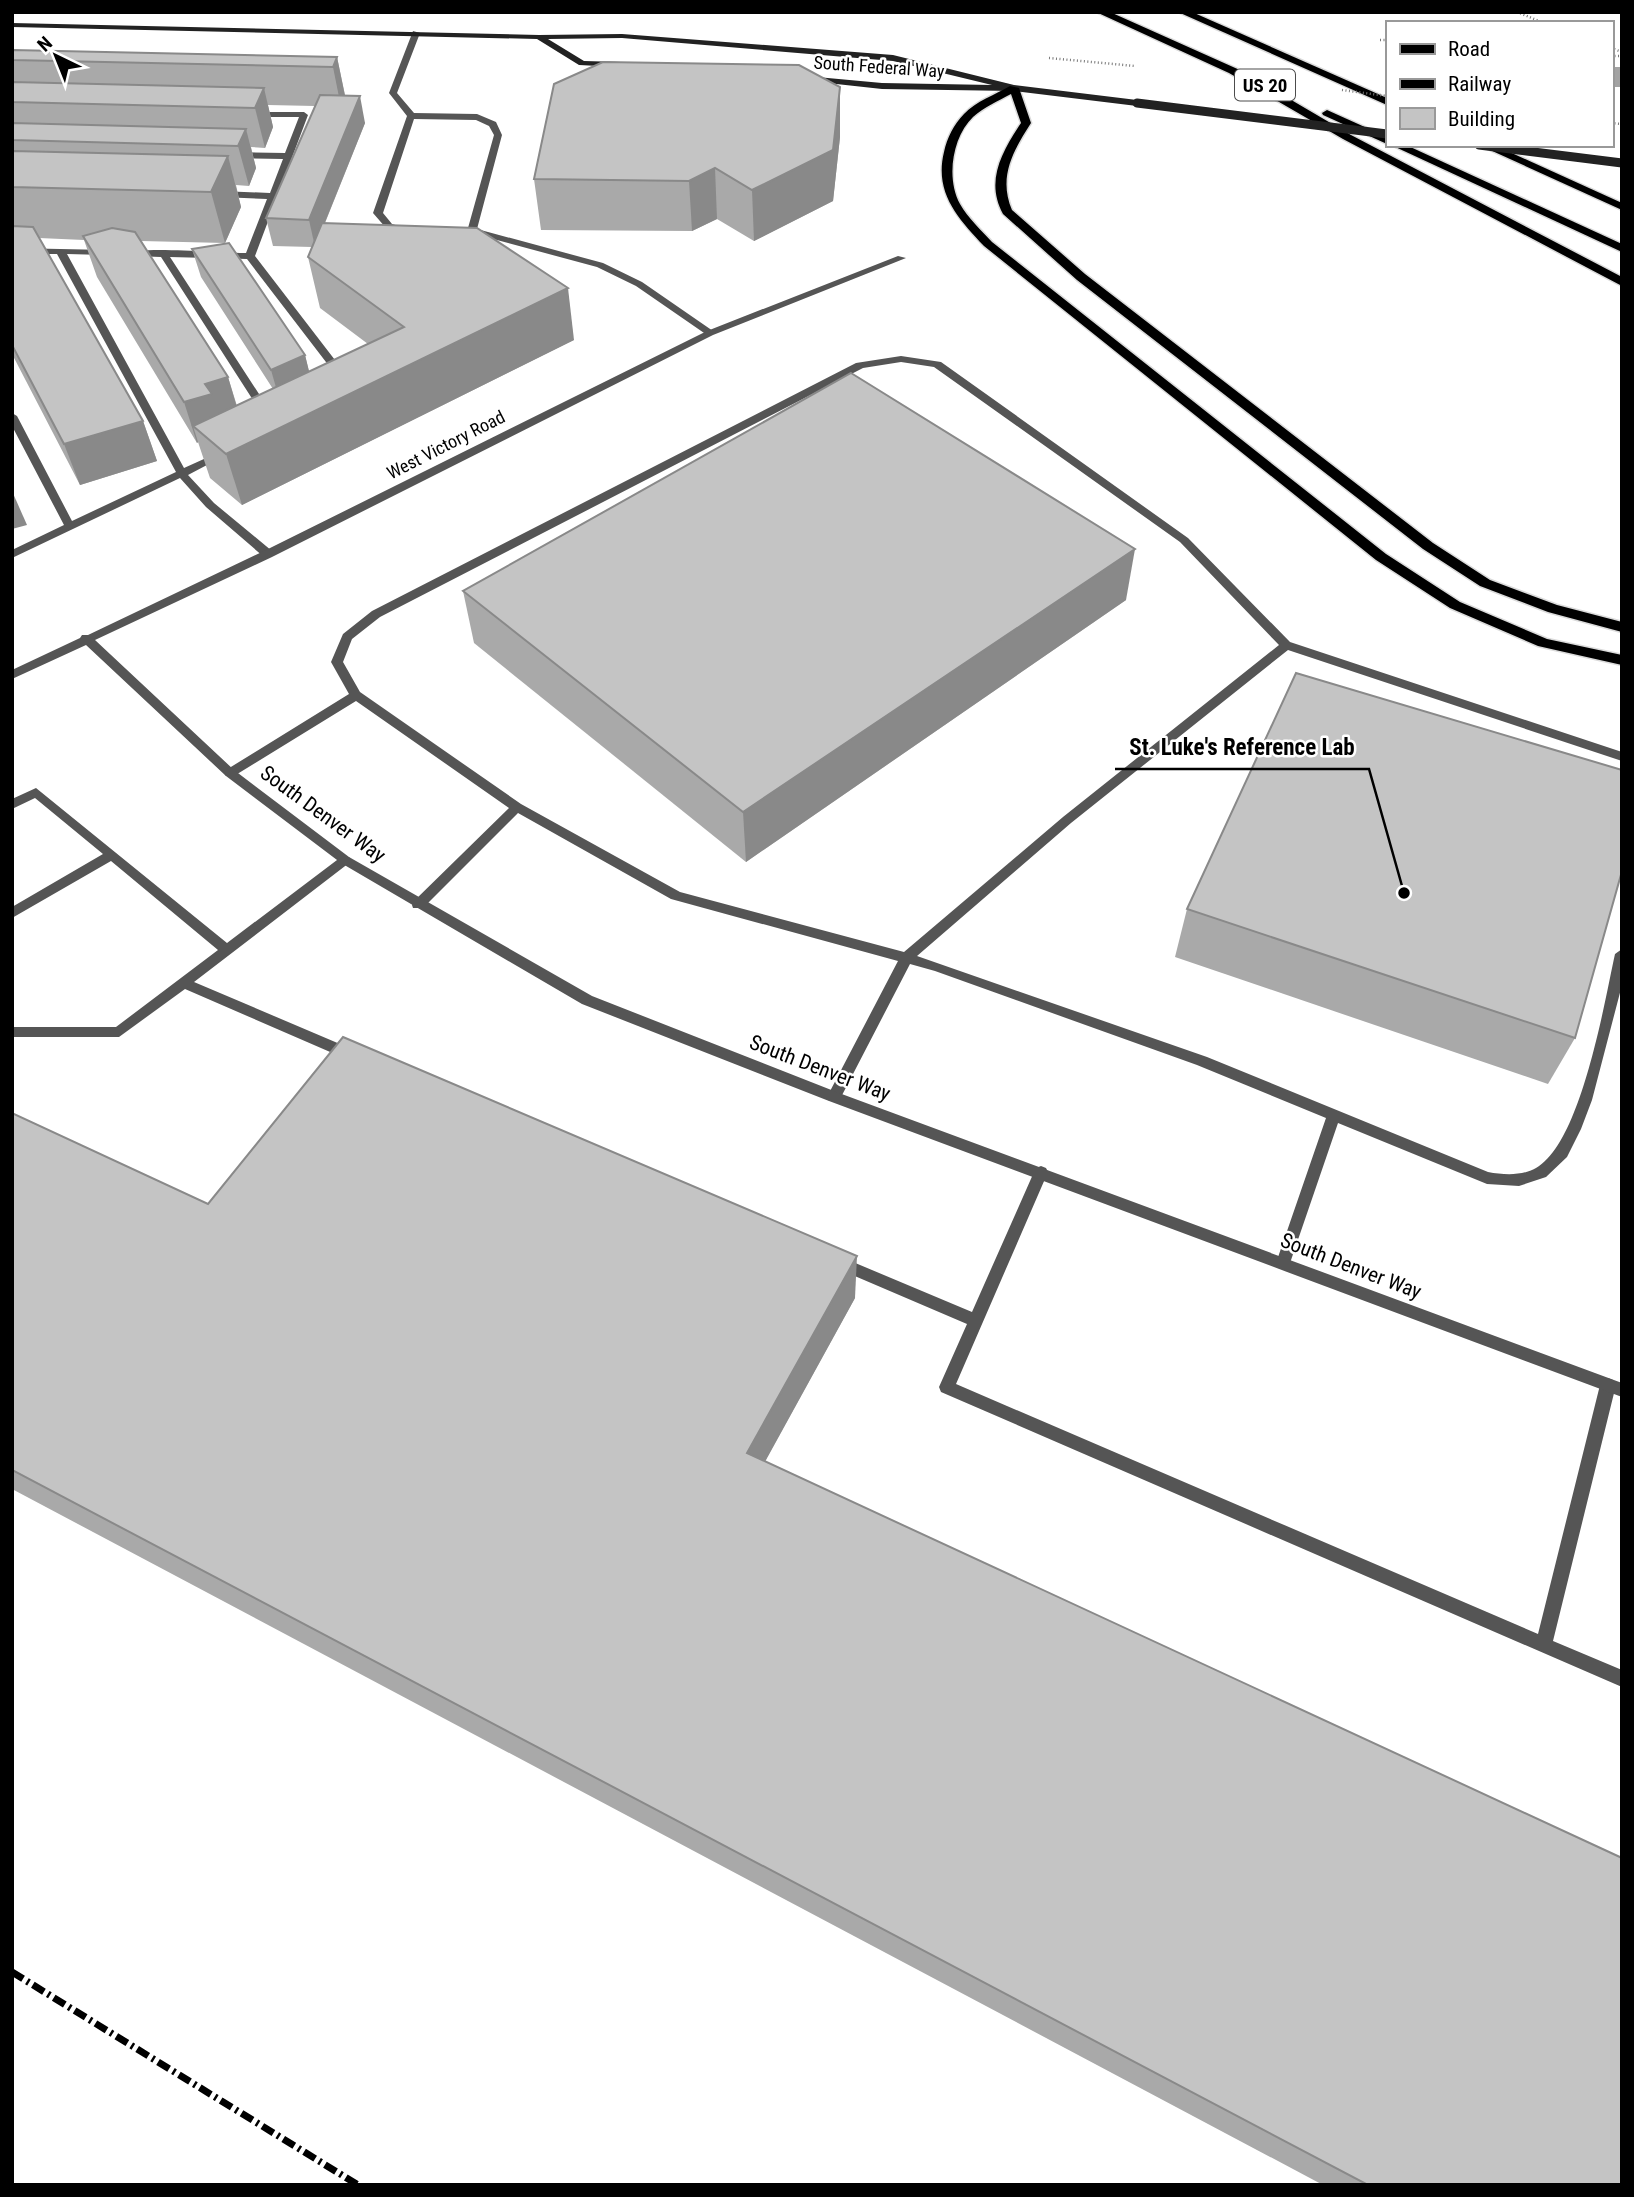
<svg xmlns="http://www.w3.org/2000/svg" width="1634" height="2197" font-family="'Roboto Condensed',sans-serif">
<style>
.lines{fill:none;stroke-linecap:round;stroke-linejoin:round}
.canal{fill:#a3a3a3;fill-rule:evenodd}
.primary-casing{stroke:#dbdbdb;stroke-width:3}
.path{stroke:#777;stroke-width:2.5;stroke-dasharray:1 2.5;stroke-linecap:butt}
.lane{fill:#555;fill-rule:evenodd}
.street{fill:#555;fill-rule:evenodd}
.secondary{fill:#222;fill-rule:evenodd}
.primary{fill:#000;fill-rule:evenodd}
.rail{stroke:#000;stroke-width:7;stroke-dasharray:13 4.5 2.5 4.5;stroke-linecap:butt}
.path-bridge{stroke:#777;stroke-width:2.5;stroke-dasharray:1 2.5;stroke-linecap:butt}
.secondary-bridge{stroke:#222;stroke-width:9}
.wall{fill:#a9a9a9;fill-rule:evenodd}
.shaded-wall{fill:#898989}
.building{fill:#c4c4c4;stroke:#898989;stroke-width:2}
.labels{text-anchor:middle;stroke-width:5;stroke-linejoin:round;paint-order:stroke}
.far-street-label{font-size:18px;fill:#000;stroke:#fff}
.shield{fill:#fff;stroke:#4c4c4c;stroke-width:2}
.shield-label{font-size:19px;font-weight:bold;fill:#000}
.street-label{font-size:21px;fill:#000;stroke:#fff}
.leader{fill:none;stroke:#000;stroke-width:2.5}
.callout-dot{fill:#000;stroke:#fff;stroke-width:2.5}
.callout-label{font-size:23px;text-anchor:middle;font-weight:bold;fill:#000;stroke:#fff;stroke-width:5;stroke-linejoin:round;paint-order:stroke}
</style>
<rect width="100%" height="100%" fill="#fff"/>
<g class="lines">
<rect class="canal" x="1611" y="67" width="11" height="20"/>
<g class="primary-casing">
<g id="primary">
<polygon points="1096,12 1110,12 1242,71 1351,135 1622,277 1622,286 1343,139 1229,73"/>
<polygon points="1178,12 1192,12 1387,98 1387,105"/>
<path d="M1010 86 1019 88 1031 123C1013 151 998 177 1012 210L1085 274 1433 543 1490 580 1557 605 1622 622V632L1548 612 1480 586 1423 549 1077 280 1003 214C985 181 1002 152 1021 123L1011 94C998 101 984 107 973 117 952 137 946 179 960 204 968 218 981 230 992 242L1386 554 1460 602 1547 639 1622 655V665L1538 646 1450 608 1376 560 984 246C958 218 934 193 944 152 947 138 954 124 964 114 976 101 995 95 1010 86Z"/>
<polygon points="1327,110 1387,137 1387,144 1323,115 1322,113"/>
<polygon points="1391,145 1406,145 1622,244 1622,252"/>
<polygon points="1479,145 1494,145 1622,203 1622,210"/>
</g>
</g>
<g class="path">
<polyline points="1517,12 1544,23"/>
<polyline points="1380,40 1387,40"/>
<polyline points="1611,48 1622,52"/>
<polyline points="1611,56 1622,56"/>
<polyline points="1611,123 1622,124"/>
</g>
<g class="lane">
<polygon points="413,31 420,33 397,93 414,113 477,114 496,122 502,135 477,229 603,263 642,282 713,331 713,335 707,335 636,286 597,267 467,232 465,230 468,228 494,135 489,126 476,120 414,119 383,213 392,224 409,229 404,232 386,228 373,213 407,116 389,93"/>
<path d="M250 112H304L308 115 255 256 348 377 339 379 247 259 170 257 270 411 265 414 260 411 161 257 133 256 128 253C140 246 226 253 246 253L267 199 220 197 215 194 220 191 270 193 283 159 234 158 230 155 234 152 285 153 299 117H253L249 114Z"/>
<polygon points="12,248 108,250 108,254 105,255 67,254 184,468 215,454 223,454 224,456 188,475 214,503 272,551 272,557 264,557 206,507 180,478 12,558 12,550 64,525 12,426 12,413 17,416 72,521 176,472 57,254 12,254"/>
<path d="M901 356 941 362 1188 538 1290 642 1622 752V761L1288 650 1071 823 917 956 1207 1057 1488 1172C1504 1175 1522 1176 1536 1168 1581 1143 1604 1004 1615 954L1622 949V985L1592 1100 1581 1129 1567 1157 1546 1177 1519 1186 1487 1184 1338 1123 1290 1263 1288 1268 1283 1269 1278 1268 1276 1263 1326 1118 1197 1065 935 971 910 964 839 1101H829L827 1097 898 961 671 899 518 813 423 908H413L412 905 413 902 509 808 356 701 234 776H226L224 773 226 770 349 694 331 662 343 634 372 611 856 363ZM901 362 934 367 1180 542 1279 645 1063 817 904 952 680 892 521 804 360 692 343 662 352 639 380 617 863 368Z"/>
<polygon points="36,788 227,943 341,857 349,857 351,860 349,863 194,982 354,1050 356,1054 354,1058 344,1058 185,989 119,1037 12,1037 12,1027 116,1027 218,950 111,861 12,918 12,907 103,854 35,798 12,809 12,799"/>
<polygon points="1041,1166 1046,1168 1048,1172 956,1384 1538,1634 1600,1385 1603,1380 1608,1378 1613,1380 1616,1385 1553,1641 1622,1670 1622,1687 941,1392 939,1387 967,1324 836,1268 834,1263 836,1258 841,1257 972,1312 1034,1172 1036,1168"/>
</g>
<polygon class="street" points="898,256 906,258 713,335 272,557 95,640 234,770 349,857 592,996 839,1093 1622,1383 1622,1397 829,1101 582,1004 341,863 226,776 86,645 12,679 12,670 80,638 82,635 88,635 264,551 707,331"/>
<polygon class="secondary" points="12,23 539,35 622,34 893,55 1014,85 1137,100 1141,103 1137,106 1014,91 882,89 809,81 806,80 806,76 882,83 992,85 893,61 622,38 548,39 584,61 621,62 621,66 618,67 579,65 537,39 12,27"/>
<use href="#primary" class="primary"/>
<polyline class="rail" points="12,1972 358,2185"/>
<g class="path-bridge">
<polyline points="1049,58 1135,66"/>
<polyline points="1342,90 1387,96"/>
</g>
<g class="secondary-bridge">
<polyline points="1137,103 1387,134"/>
<polyline points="1479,145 1622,163"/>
</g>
</g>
<g class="wall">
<path d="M12 50 337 57 345 95 365 123 325 223 574 340 242 505 210 478 198 442 197 443 97 277 84 240 39 238 143 421 157 461 80 485 12 354ZM268 105 315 106 266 218 273 246 312 247 308 257 320 308 368 344 309 372 305 355 192 249 201 277 273 389 237 406 228 377 141 241 225 243 241 207 236 185 249 186 256 168 251 147 265 148 273 127Z"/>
<polygon points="840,137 833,201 754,241 717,219 692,231 541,230 534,179"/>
<polygon points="463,591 1126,600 746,862 474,643"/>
<polygon points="1187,909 1575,1038 1548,1084 1175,957"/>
<polygon points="12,1113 208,1204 855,1298 765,1461 1622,2185 1323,2185 12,1489"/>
</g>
<g class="shaded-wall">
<polygon points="337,57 345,96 341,107 333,67"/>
<polygon points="840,87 840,137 833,201 754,241 752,190"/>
<polygon points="264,88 273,127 265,148 255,108"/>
<polygon points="360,96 365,123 315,247 309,220"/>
<polygon points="246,129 256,168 249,186 238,146"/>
<polygon points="228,156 241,207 225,243 211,192"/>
<polygon points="715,168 717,219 692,231 689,181"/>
<polygon points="568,288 574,340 242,505 226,454"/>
<polygon points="305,355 312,383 279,398 271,370"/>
<polygon points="228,377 240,418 193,426 198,442 197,443 184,402 205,384"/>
<polygon points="143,421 157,461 80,485 64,444"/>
<polygon points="12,491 27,525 12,529"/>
<polygon points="1135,549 1126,600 746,862 743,812"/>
<polygon points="857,1256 855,1298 750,1489 747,1453"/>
</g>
<g class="building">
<polygon points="12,50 337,57 333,67 12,60"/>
<polygon points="603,62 799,65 840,87 833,150 752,190 715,168 689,181 534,179 554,84"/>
<polygon points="12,82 264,88 255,108 12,102"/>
<polygon points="320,95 360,96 309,220 266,218"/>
<polygon points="12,123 246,129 238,146 12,140"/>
<polygon points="12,151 228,156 211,192 12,187"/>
<polygon points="322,223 477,228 568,288 226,454 193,426 404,327 308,257"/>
<polygon points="12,226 33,227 143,421 64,444 12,345"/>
<polygon points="112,228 135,232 228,377 205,384 212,394 184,402 83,236"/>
<polygon points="229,243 305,355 271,370 192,249"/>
<polygon points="851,373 1135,549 743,812 463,591"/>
<polygon points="1296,673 1622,770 1622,871 1575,1038 1187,909"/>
<polygon points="343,1037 857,1256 747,1453 1622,1858 1622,2185 1368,2185 12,1470 12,1113 208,1204"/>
</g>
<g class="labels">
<g class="far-street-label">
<text transform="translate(879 67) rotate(4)" y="6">South Federal Way</text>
<text transform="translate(446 445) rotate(-27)" y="6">West Victory Road</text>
</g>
<rect class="shield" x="1235" y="69.5" width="60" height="31" rx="5"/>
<g class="shield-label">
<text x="1265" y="92">US 20</text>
</g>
<g class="street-label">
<text transform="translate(323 814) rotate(36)" y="7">South Denver Way</text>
<text transform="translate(820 1068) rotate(21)" y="7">South Denver Way</text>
<text transform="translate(1351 1266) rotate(21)" y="7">South Denver Way</text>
</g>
</g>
<path class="leader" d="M1404 893L1369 769H1115"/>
<circle class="callout-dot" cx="1404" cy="893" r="7"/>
<g class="callout-label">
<text x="1242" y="755">St. Luke's Reference Lab</text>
</g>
<rect width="1634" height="2197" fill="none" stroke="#000000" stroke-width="28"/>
<rect x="1386" y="21" width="228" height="126" fill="#ffffff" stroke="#999999" stroke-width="2"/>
<rect x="1400" y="44" width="35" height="10" fill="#000000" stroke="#999999" stroke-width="2"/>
<text x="1448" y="56" font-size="21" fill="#000000">Road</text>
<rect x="1400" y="79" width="35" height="10" fill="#000000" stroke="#999999" stroke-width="2"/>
<text x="1448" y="91" font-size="21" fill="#000000">Railway</text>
<rect x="1400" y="108" width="35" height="21" fill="#c4c4c4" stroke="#999999" stroke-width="2"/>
<text x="1448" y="126" font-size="21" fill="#000000">Building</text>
<g transform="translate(56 56) rotate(317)" stroke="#ffffff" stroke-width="5" paint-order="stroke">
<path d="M0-5L12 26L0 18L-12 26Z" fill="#000000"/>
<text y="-10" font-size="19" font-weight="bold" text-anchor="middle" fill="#000000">N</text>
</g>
</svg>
